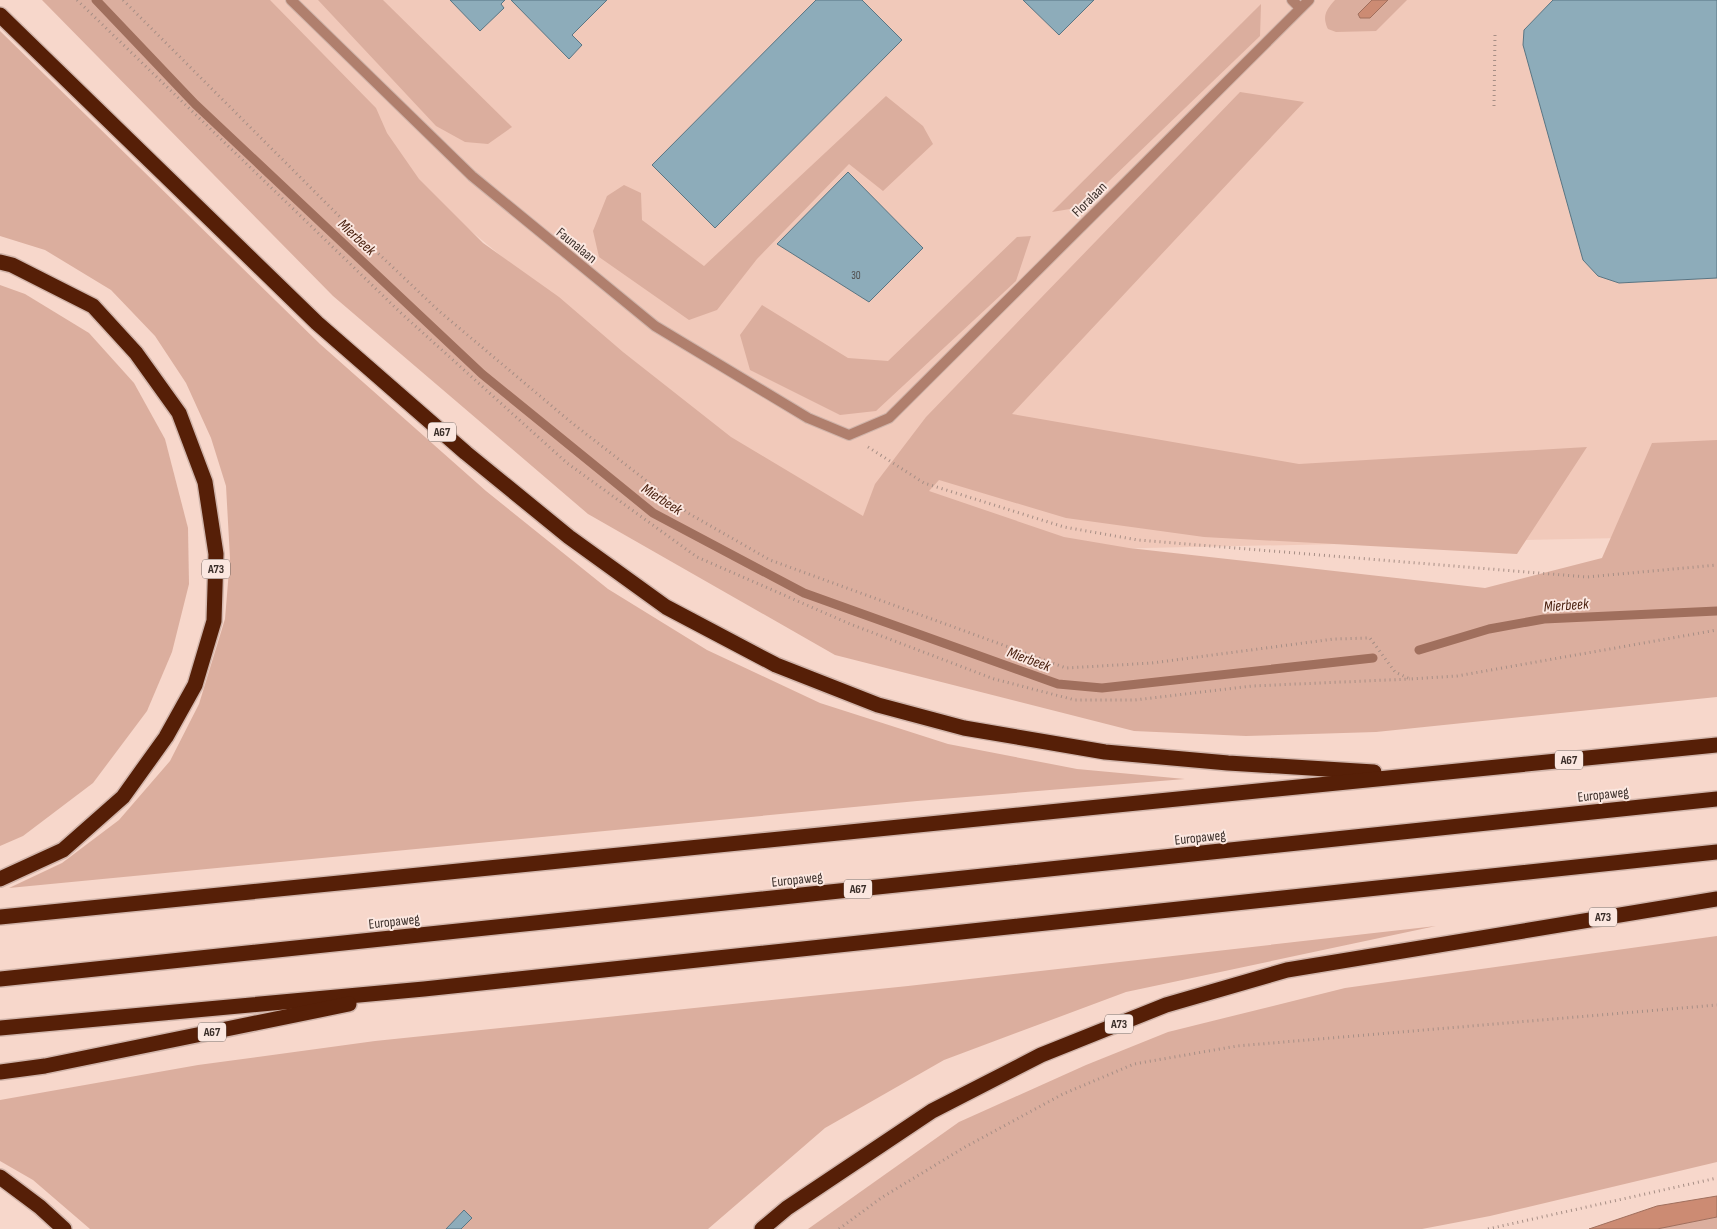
<svg xmlns="http://www.w3.org/2000/svg" width="1717" height="1229" font-family="'Sofia Sans Condensed',sans-serif">
<style>
.built{fill:#f1c9ba}
.green{fill:#dbae9e}
.water{fill:#cc8b73;stroke:#a06f5d}
.lines{fill:none;stroke-linecap:round;stroke-linejoin:round}
.stream{stroke:#a06f5d;stroke-width:9}
.building{fill:#8dacba;stroke:#597583}
.lane-casing{stroke:#d1b5ab;stroke-width:12}
.street-casing{stroke:#d1b5ab;stroke-width:12}
.highway-casing{stroke:#d1b5ab;stroke-width:18}
.path{stroke:#a68e85;stroke-width:3;stroke-dasharray:1 4;stroke-linecap:butt}
.lane{stroke:#b07f6d;stroke-width:10}
.street{stroke:#b07f6d;stroke-width:10}
.highway{stroke:#561f07;stroke-width:15}
.labels{text-anchor:middle;stroke-width:4;stroke-linejoin:round;paint-order:stroke}
.number-label{font-size:11px;fill:#504e4e}
.shield{fill:#fbe7e0;stroke:#756661;stroke-width:1}
.shield-label{font-size:12px;font-weight:bold;fill:#3b2f2a}
.street-label{font-size:14px;fill:#3b2f2a;stroke:#fbe7e0}
.water-label{font-size:15px;font-style:italic;fill:#461c0a;stroke:#fbe7e0}
</style>
<rect width="100%" height="100%" fill="#f7d7cb"/>
<polygon class="built" points="192,0 1717,0 1717,536 861,554"/>
<g class="green">
<polygon points="42,0 270,0 376,108 387,133 419,179 483,243 559,297 623,352 731,437 863,516 875,484 926,417 1240,92 1304,102 1012,414 1299,464 1587,447 1517,554 1204,537 1066,518 939,480 929,491 1064,537 1129,548 1485,588 1602,558 1652,443 1717,440 1717,697 1376,732 1246,736 1134,731 835,655 588,514 333,296"/>
<polygon points="318,0 383,0 512,127 488,144 465,142 436,126"/>
<path d="M1335 0H1372L1358 14 1370 18 1388 0H1407L1376 31 1336 32 1328 29C1322 16 1326 10 1335 0Z"/>
<polygon points="1261,4 1260,36 1082,207 1052,212"/>
<polygon points="0,31 320,344 486,491 608,589 707,650 820,703 948,744 1077,769 1185,779 917,801 9,888 62,863 119,820 170,761 199,704 225,619 230,558 226,486 211,438 186,383 155,336 111,290 45,250 0,236"/>
<polygon points="886,96 923,126 933,144 883,191 849,164 757,259 717,310 689,320 599,257 593,231 607,196 624,185 641,193 642,220 704,266"/>
<polygon points="1031,236 1016,281 876,411 840,415 750,370 740,335 762,305 848,358 888,361 1017,237"/>
<polygon points="0,285 25,294 89,333 134,383 165,439 188,528 189,584 172,652 147,711 93,783 23,836 0,846"/>
<polygon points="1436,926 1126,992 944,1060 825,1128 708,1229 90,1229 33,1180 0,1161 0,1100 198,1065 375,1041 908,986"/>
<polygon points="1717,936 1717,1162 1490,1216 1422,1229 808,1229 959,1122 1086,1065 1168,1032 1345,988"/>
<polygon points="1717,1217 1717,1229 1657,1229 1662,1227"/>
</g>
<g class="water">
<polygon points="1372,0 1388,0 1370,18 1360,18 1358,14"/>
<polygon points="1717,1196 1717,1217 1657,1229 1589,1229 1657,1206"/>
</g>
<g class="lines">
<g class="stream">
<polyline points="96,0 195,104 482,374 653,513 804,593 1058,684 1102,688 1373,658"/>
<polyline points="1419,650 1489,629 1544,619 1717,611"/>
</g>
</g>
<g class="building">
<polygon points="450,0 505,0 501,4 504,8 480,31"/>
<polygon points="511,0 607,0 572,35 582,45 569,59"/>
<polygon points="816,0 862,0 902,40 715,228 652,165"/>
<polygon points="1023,0 1094,0 1059,35"/>
<polygon points="1553,0 1717,0 1717,278 1619,283 1598,276 1583,260 1523,45 1524,30"/>
<polygon points="848,172 923,248 869,302 777,244"/>
<polygon points="464,1210 472,1218 461,1229 446,1229"/>
</g>
<g class="lines">
<g class="lane-casing">
<polyline id="lane" points="1292,0 1300,8"/>
</g>
<g class="street-casing">
<polyline id="street" points="291,0 472,176 655,326 808,418 849,435 889,418 1309,0"/>
</g>
<g class="highway-casing">
<g id="highway">
<polyline points="0,15 317,323 466,453 569,537 666,607 776,665 878,705 964,728 1105,752 1228,763 1374,772"/>
<polyline points="0,262 12,265 93,306 136,353 179,413 205,482 216,554 214,621 195,685 166,737 123,797 63,850 0,879"/>
<polyline points="0,917 1717,745"/>
<polyline points="0,979 1717,799"/>
<polyline points="0,1028 424,989 1717,852"/>
<polyline points="0,1072 45,1066 349,1004"/>
<polyline points="0,1177 40,1207 64,1229"/>
<polyline points="762,1229 787,1208 932,1111 1041,1055 1166,1005 1287,970 1717,899"/>
</g>
</g>
<g class="path">
<polyline points="77,0 402,314 567,463 697,557 850,624 994,679 1075,700 1135,700 1252,686 1410,679"/>
<polyline points="123,0 344,221 439,311 572,423 688,513 770,560 1066,668 1152,663 1334,639 1370,638 1395,672 1410,679 1457,676 1717,630"/>
<polyline points="1494,106 1495,35"/>
<polyline points="868,447 924,483 1064,527 1138,540 1587,577 1717,565"/>
<polyline points="839,1229 881,1198 965,1147 1063,1094 1134,1064 1237,1046 1717,1005"/>
<polyline points="1488,1229 1717,1178"/>
</g>
<use href="#lane" class="lane"/>
<use href="#street" class="street"/>
<use href="#highway" class="highway"/>
</g>
<g class="labels">
<g class="number-label">
<text x="856" y="279">30</text>
</g>
<g class="shield">
<rect x="428" y="422.5" width="28" height="19" rx="4"/>
<rect x="202" y="559.5" width="28" height="19" rx="4"/>
<rect x="1555" y="750.5" width="28" height="19" rx="4"/>
<rect x="844" y="879.5" width="28" height="19" rx="4"/>
<rect x="1589" y="907.5" width="28" height="19" rx="4"/>
<rect x="1105" y="1014.5" width="28" height="19" rx="4"/>
<rect x="198" y="1022.5" width="28" height="19" rx="4"/>
</g>
<g class="shield-label">
<text x="442" y="436">A67</text>
<text x="216" y="573">A73</text>
<text x="1569" y="764">A67</text>
<text x="858" y="893">A67</text>
<text x="1603" y="921">A73</text>
<text x="1119" y="1028">A73</text>
<text x="212" y="1036">A67</text>
</g>
<g class="street-label">
<text transform="translate(1089 199) rotate(-45)" y="5">Floralaan</text>
<text transform="translate(577 245) rotate(39)" y="5">Faunalaan</text>
<text transform="translate(1603 794) rotate(-6)" y="5">Europaweg</text>
<text transform="translate(1200 837) rotate(-6)" y="5">Europaweg</text>
<text transform="translate(797 879) rotate(-6)" y="5">Europaweg</text>
<text transform="translate(394 921) rotate(-6)" y="5">Europaweg</text>
</g>
<g class="water-label">
<text transform="translate(357 237) rotate(43)" y="5">Mierbeek</text>
<text transform="translate(662 499) rotate(33)" y="5">Mierbeek</text>
<text transform="translate(1566 605) rotate(-4)" y="5">Mierbeek</text>
<text transform="translate(1029 659) rotate(20)" y="5">Mierbeek</text>
</g>
</g>
</svg>
